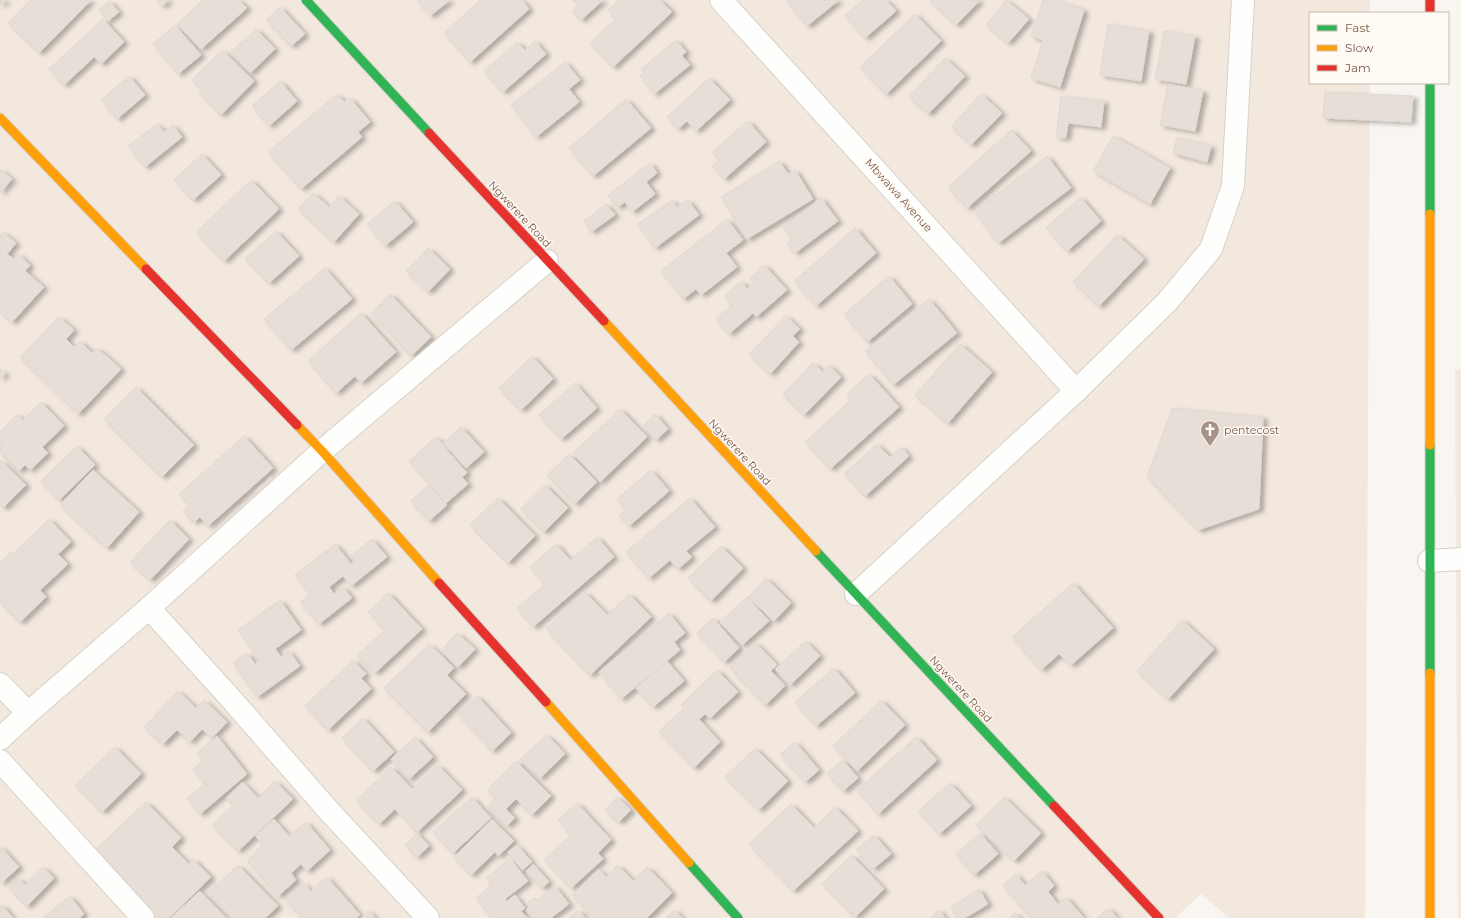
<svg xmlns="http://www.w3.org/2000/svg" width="1461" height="918" font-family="Montserrat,sans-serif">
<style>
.residential{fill:#f2e8de}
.building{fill:#e6ded7;stroke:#e2d8d2;filter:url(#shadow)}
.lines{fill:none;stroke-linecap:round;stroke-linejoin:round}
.street-casing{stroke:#d7d1cb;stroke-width:24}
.fast-casing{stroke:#d9d2cb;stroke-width:11}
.slow-casing{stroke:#d9d2cb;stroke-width:11}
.jam-casing{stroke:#d9d2cb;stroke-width:11}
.street{stroke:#fefefd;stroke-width:22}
.fast{stroke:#30b455;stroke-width:9}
.slow{stroke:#ff9f0a;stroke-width:9}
.jam{stroke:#e5322d;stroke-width:9}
.labels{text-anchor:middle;stroke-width:3;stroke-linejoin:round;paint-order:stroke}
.street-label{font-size:11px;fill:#7a5c4d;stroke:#fffaf3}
.poi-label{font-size:11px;fill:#7a5c4d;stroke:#fffaf3;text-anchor:start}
</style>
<defs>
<filter id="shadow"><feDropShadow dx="4.5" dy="2.5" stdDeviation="2" flood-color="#0004"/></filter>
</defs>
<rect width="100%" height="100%" fill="#f9f5f0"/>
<g class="residential">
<polygon points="0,0 1370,0 1370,13 1310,13 1310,83 1370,83 1365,918 1229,918 1201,894 1175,918 0,918"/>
<polygon points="1455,370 1461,370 1461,918 1458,918"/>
</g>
<g class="building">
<polygon points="0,0 6,0 0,5"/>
<polygon points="30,0 91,0 39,53 8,23"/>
<polygon points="156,0 169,0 162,6"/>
<polygon points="203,0 239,0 247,8 201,49 177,24"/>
<polygon points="417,0 450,0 430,16"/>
<polygon points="480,0 522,0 529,9 470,62 444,33"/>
<polygon points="573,0 603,0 581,20 572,11 578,5"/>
<polygon points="619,0 660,0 672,12 613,67 590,43 615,19 608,10"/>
<polygon points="786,0 839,0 807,26"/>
<polygon points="863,0 886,0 896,11 865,38 845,15"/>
<polygon points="929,0 980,0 956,25"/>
<polygon points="1006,0 1029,19 1008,43 986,25"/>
<polygon points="1043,0 1053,0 1084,10 1060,87 1031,78 1043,40 1031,36"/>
<polygon points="109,1 119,12 108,21 99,10"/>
<polygon points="280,7 305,34 291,46 266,20"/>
<polygon points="915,14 941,41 886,94 860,67"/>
<polygon points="103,19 124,42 101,64 94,57 64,85 49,69"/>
<polygon points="1108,24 1149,31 1141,81 1100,75"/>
<polygon points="175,25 201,55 178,74 153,44"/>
<polygon points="256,29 275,49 250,73 231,52"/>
<polygon points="1164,31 1195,36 1186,84 1155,79"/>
<polygon points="676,40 686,52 682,56 690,65 654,94 640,76 644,72 641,69"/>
<polygon points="535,41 546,54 503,92 484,71 517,42 525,50"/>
<polygon points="222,50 254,81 221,115 199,93 202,90 192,80"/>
<polygon points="945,58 965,76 928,114 909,96"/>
<polygon points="565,62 580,80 569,89 579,102 536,137 511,105"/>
<polygon points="129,76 145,95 117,119 101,100"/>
<polygon points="709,78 730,100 696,131 687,121 678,129 667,117"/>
<polygon points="280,81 297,101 269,126 252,106"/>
<polygon points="1168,84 1203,91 1195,131 1160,125"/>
<polygon points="1325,92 1413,96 1411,122 1323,118"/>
<polygon points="337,94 344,102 350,98 370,122 358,132 362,137 301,189 268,152"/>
<polygon points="981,94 1002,113 971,145 951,126"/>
<polygon points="1061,96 1104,101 1101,127 1068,123 1066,138 1056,137"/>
<polygon points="626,99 651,128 593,176 569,148"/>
<polygon points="748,121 766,142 724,179 712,166 720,160 712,152"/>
<polygon points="157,124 164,132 173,125 182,137 145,167 128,146"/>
<polygon points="1011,130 1031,151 967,208 948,187"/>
<polygon points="1113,136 1170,168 1150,204 1093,171"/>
<polygon points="1177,138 1211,146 1207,162 1173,153"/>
<polygon points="202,154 221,175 193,200 174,180"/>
<polygon points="1047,156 1071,188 998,243 974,211"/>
<polygon points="779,161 788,174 795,170 813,199 747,239 721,197"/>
<polygon points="650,163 657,173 646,182 655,194 632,212 625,202 618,207 608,195"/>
<polygon points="0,169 12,179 0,193"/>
<polygon points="251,180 279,209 224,261 196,232"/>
<polygon points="313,193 329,207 339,196 359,214 334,242 298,209"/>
<polygon points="1080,197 1101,221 1067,251 1046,228"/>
<polygon points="821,198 838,221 795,253 787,243 792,239 783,227"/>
<polygon points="672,200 677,207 688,200 699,215 655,248 638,224"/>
<polygon points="395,201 413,222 385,246 367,224"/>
<polygon points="606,204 615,215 591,232 584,221"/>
<polygon points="727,219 743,240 726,253 737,267 701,295 696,289 683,299 661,271"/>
<polygon points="855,228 876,253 816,306 794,281"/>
<polygon points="276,231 299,256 269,283 245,259"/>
<polygon points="3,232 16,243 7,254 14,259 18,254 30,265 25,271 44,287 12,322 0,312 0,236"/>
<polygon points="1117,235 1144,259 1099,306 1073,282"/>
<polygon points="428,248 450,269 428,292 406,271"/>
<polygon points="764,265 787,290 756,317 753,313 729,334 716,319 732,305 724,296 741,281 747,289 754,283 750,278"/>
<polygon points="325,268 352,299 291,350 264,319"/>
<polygon points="889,276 912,304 867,342 844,314"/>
<polygon points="390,294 431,337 411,356 371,313"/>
<polygon points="929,299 957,333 893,385 865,351"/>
<polygon points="361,313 396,352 361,383 355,376 336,393 308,361"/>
<polygon points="786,316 800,329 793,336 799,342 770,374 749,354"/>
<polygon points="59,317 74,330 66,339 74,347 80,341 92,353 97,348 121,369 78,414 20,357"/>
<polygon points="960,344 992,372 948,423 915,395"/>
<polygon points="532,356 553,379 521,410 499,388"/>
<polygon points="813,363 823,372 829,365 841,377 804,415 783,394"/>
<polygon points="0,369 5,374 0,379"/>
<polygon points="869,374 899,407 830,469 805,442 851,400 847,394"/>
<polygon points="575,383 597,408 561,439 539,415"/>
<polygon points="136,387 194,445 162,477 104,419"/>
<polygon points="41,402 64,426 42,447 48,453 30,470 25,465 19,471 0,452 1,439 0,432 17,414 23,420"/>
<polygon points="1172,408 1263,417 1259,509 1198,530 1147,477"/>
<polygon points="620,409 647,437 600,482 573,453"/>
<polygon points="655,414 668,429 656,440 643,426"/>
<polygon points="461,427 484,452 466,468 443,443"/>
<polygon points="244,436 273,468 208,526 200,517 194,522 183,511 190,505 179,494"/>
<polygon points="436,437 467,473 462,477 468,484 446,503 409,461"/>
<polygon points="877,444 890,457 901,447 909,456 865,496 844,474"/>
<polygon points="77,446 95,465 59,500 41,481"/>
<polygon points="569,454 597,482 575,504 547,475"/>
<polygon points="0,460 26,485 3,508 0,505"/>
<polygon points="93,470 139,512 107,548 60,505"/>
<polygon points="651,470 669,491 629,526 619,515 626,509 617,499"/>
<polygon points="271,477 279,487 262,500 255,491"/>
<polygon points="428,485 447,505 429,521 411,501"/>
<polygon points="545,485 568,508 544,532 521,509"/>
<polygon points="498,498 535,536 508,563 470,525"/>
<polygon points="690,498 715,527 686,551 692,557 678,569 670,560 649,578 626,552"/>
<polygon points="49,519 71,542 58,554 68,564 40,590 46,597 20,622 0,602 0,563 11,552 13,554"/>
<polygon points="170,520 189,539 150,580 130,562"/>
<polygon points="597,537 614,557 533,627 517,608 545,584 530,567 556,544 570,560"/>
<polygon points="372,539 387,557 351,586 343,576 329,587 334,594 343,587 352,598 319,624 300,602 310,594 295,575 335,544 351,564 355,561 351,556"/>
<polygon points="721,546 743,568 711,601 688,578"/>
<polygon points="766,578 791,603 774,621 748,597"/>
<polygon points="1073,583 1113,628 1071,665 1059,654 1041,670 1012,637"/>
<polygon points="585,592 607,615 629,594 651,617 590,675 546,629"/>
<polygon points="388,593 422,629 375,673 357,655 385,630 368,612"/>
<polygon points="747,597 769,621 742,645 720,622"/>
<polygon points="280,600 301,630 275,649 281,657 289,651 300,666 257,697 233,663 247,653 255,664 260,660 238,630"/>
<polygon points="669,613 685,633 674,642 680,650 621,699 599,672"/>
<polygon points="713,618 739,648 724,662 697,633"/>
<polygon points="1182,620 1214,649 1168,699 1137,671"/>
<polygon points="457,633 475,649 458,667 441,651"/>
<polygon points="806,641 820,656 790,685 775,669"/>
<polygon points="756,643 777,665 771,671 785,686 765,705 730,668"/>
<polygon points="429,644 454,668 447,675 466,694 428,732 384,688"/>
<polygon points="353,660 366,674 361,678 371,689 328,730 305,706"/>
<polygon points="667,661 684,681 653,707 636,688"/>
<polygon points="834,668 855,693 816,726 795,702"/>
<polygon points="717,670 738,692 710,718 705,714 699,719 720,742 694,768 659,731 684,708 681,705"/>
<polygon points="178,691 196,708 204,700 227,722 212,738 202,729 190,742 177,730 163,744 144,727"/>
<polygon points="477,696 511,733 492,751 458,714"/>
<polygon points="881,700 905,725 857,771 833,746"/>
<polygon points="363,718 394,752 373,771 342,738"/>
<polygon points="547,735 565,754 540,778 520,759"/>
<polygon points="217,736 247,774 200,814 187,798 205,784 193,769 203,761 197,753"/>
<polygon points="415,737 433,757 409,779 391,759"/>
<polygon points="916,737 937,760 878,814 857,790"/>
<polygon points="795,742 819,770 805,782 780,754"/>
<polygon points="115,747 141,774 102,812 75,785"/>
<polygon points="755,748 788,781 759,810 725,777"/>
<polygon points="843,760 858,778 843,791 827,773"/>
<polygon points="516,761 551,796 532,815 516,799 506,809 515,818 507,826 487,807 496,798 487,790"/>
<polygon points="438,765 462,790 417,832 395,809 379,824 356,800 391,767 412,789"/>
<polygon points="275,781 293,799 238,851 212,825 233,805 226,798 243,782 258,798"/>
<polygon points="950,783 971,806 939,834 918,811"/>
<polygon points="472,797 491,818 453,853 433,832"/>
<polygon points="617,797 631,810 619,822 605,810"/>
<polygon points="1004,797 1041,833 1014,861 976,825"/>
<polygon points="146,802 181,838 172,847 189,864 193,859 211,877 169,918 159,918 94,851"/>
<polygon points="577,803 611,840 598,853 603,859 571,888 544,859 571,835 558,820"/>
<polygon points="791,804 814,828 835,807 858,831 793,891 749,844"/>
<polygon points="274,819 289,836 306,822 330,850 307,871 301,864 291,873 296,880 278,896 247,861 263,844 255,836"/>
<polygon points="492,819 514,841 498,856 495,852 471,875 454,857"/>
<polygon points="417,833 429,846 417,857 405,845"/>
<polygon points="980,833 998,854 974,875 956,854"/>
<polygon points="874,835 891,854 873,869 856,850"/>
<polygon points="517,845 532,862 522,870 508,852"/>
<polygon points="0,846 19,867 1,883 0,881"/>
<polygon points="851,855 884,889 855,917 822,884"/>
<polygon points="510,858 528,881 505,899 507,901 515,895 525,908 521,911 527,918 492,918 476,898 492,885 486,878"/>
<polygon points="533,864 549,882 542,888 526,871"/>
<polygon points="238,865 278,906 265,918 232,918 208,893"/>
<polygon points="618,865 633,881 647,867 672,893 647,918 594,918 572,895 599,869 606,877"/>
<polygon points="43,867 54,878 27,906 9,888 18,878 25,885"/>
<polygon points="1042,871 1054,886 1048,892 1058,904 1066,897 1084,918 1031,918 1003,885 1016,874 1025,885"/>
<polygon points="327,877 360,915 356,918 302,918 285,899 304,883 311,891"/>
<polygon points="555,886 569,904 551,918 533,918 526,910 531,906 528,902 534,898 536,901"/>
<polygon points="979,889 988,904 965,918 957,918 951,907"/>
<polygon points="200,891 226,918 171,918"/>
<polygon points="70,896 84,914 79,918 43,918"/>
<polygon points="2,905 13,918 0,918 0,906"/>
<polygon points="1109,908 1117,918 1097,918"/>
<polygon points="578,910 585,918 569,918"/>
<polygon points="675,910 682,918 666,918"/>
<polygon points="939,910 945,918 930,918"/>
<polygon points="369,911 375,918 361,918"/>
<polygon points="1015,913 1019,918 1009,918"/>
</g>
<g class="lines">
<g class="street-casing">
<g id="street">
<polyline points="721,0 1076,391"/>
<polyline points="1429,561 1461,559"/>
<polyline points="856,594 1076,391 1167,302 1211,249 1233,186 1243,0"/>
<polyline points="149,608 232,700 329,811 428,918"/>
<polyline points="0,684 28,713"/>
<polyline points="0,739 28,713 149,608 322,451 547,261"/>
<polyline points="0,761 143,918"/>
</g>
</g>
<g class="fast-casing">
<g id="fast">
<polyline points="306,0 429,133"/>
<polyline points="1430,83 1430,214"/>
<polyline points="1430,445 1430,673"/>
<polyline points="816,551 1054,806"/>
<polyline points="689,863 738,918"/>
</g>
</g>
<g class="slow-casing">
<g id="slow">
<polyline points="0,118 146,269"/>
<polyline points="1430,214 1430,445"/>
<polyline points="604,321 816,551"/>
<polyline points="297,425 322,451 439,583"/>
<polyline points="1430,673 1430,918"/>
<polyline points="546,702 689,863"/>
</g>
</g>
<g class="jam-casing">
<g id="jam">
<polyline points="1430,0 1430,13"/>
<polyline points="429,133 604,321"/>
<polyline points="146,269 297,425"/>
<polyline points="439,583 546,702"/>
<polyline points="1054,806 1159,918"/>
</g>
</g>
<use href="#street" class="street"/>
<use href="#fast" class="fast"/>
<use href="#slow" class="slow"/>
<use href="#jam" class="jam"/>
</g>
<defs>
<g id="church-pin" transform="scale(1)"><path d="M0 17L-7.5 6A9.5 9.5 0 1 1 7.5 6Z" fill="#a69286" stroke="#fffaf3"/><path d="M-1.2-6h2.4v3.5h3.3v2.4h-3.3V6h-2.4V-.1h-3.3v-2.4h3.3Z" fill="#fff"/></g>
</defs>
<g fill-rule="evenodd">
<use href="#church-pin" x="1210" y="430"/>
</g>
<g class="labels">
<g class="street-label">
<text transform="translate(899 195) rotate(48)" y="4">Mbwawa Avenue</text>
<text transform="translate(520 214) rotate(47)" y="4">Ngwerere Road</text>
<text transform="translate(740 452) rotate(47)" y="4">Ngwerere Road</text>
<text transform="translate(961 689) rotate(47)" y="4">Ngwerere Road</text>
</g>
<g class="poi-label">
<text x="1224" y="434">pentecost</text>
</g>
</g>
<rect x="1309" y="12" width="140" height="72" fill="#fffaf3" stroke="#cabbb1"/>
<rect x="1317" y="25" width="20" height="6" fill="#30b455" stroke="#cabbb1"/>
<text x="1345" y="32" font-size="12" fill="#7a5c4d">Fast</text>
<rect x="1317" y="45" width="20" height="6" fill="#ff9f0a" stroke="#cabbb1"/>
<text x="1345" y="52" font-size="12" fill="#7a5c4d">Slow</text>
<rect x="1317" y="65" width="20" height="6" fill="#e5322d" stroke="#cabbb1"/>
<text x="1345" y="72" font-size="12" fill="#7a5c4d">Jam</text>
</svg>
